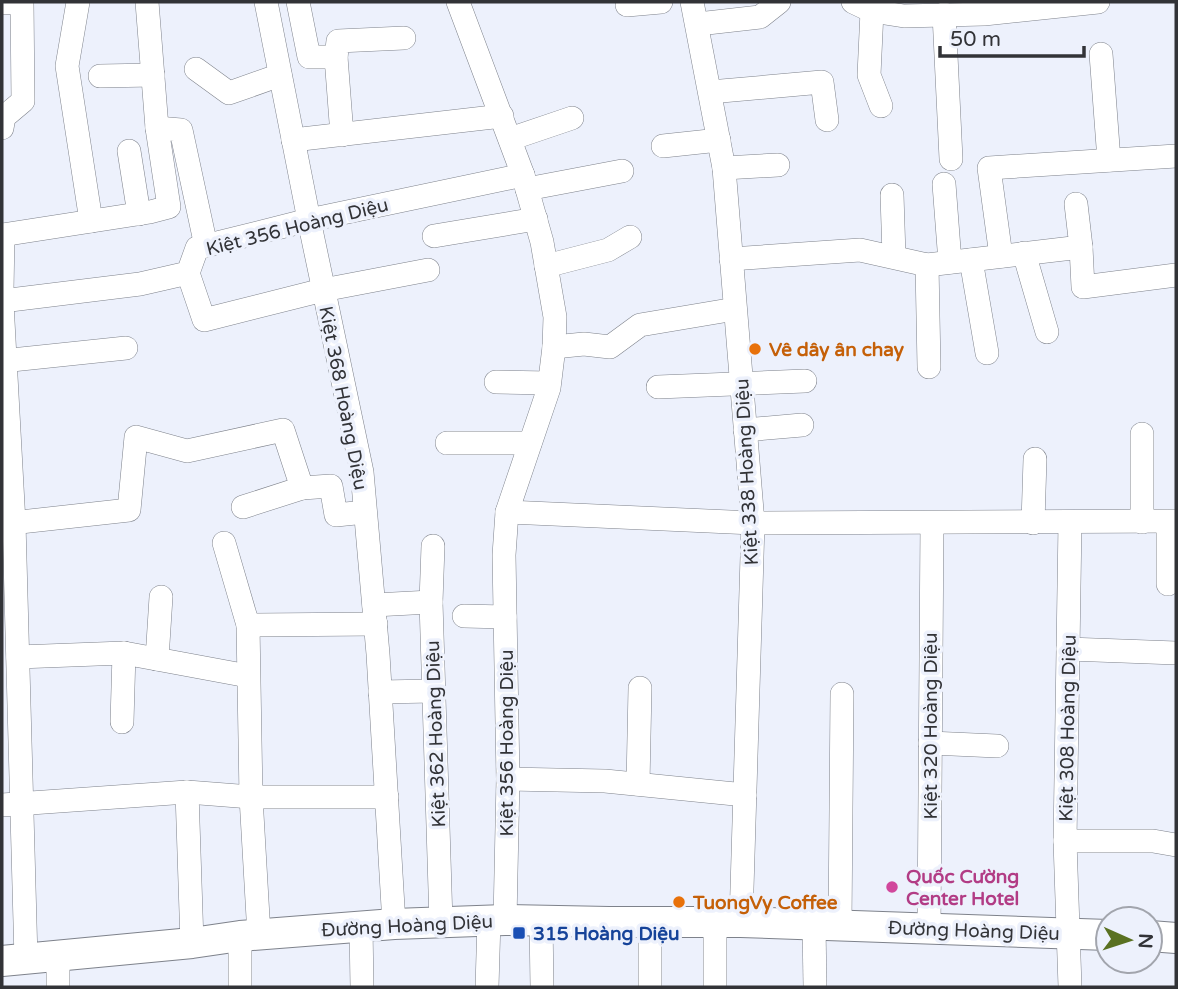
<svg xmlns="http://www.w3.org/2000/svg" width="1178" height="989" font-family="'Varela Round',sans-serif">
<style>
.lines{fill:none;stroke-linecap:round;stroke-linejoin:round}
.minor-casing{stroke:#7e828b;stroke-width:24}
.major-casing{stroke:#7e828b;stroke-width:32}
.minor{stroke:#fff;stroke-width:23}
.major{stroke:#fff;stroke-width:30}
.food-dot{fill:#e8710a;stroke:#edf1fc;stroke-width:2.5}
.hotel-dot{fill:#d1479c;stroke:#edf1fc;stroke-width:2.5}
.transit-dot{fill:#1a4fb4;stroke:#edf1fc;stroke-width:2.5}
.labels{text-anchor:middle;stroke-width:7;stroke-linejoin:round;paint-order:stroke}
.street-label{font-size:19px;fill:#323337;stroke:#edf1fc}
.food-label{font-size:19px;font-weight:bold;fill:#c56008;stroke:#edf1fc;text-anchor:start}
.hotel-label{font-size:19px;font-weight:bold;fill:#b23c85;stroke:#edf1fc;text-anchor:start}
.transit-label{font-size:19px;font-weight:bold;fill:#164399;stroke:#edf1fc;text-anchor:start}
</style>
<rect width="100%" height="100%" fill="#edf1fc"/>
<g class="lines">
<g class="minor-casing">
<g id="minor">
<polyline points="78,2 67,66 91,221"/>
<polyline points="266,2 309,220 362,472 378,654 394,924"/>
<polyline points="298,2 309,57 336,57"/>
<polyline points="458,2 523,175 542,242 555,317 554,347 549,388 507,512 504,555 508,779 505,920"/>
<polyline points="692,2 724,168 753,523 741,922"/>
<polyline points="853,2 872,11 904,16 984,14 1098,2"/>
<polyline points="2,3 22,2 23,101 4,117 2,128"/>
<polyline points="627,5 661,2"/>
<polyline points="872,11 869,75 881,106"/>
<polyline points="944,14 951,159"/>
<polyline points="698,24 760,17 779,2"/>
<polyline points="1101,54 1109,160"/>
<polyline points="196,69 229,93 280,75"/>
<polyline points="100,76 153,75"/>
<polyline points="710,92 822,82 827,120"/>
<polyline points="157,128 181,130 206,246"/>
<polyline points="342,135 336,57 338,41 404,38"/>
<polyline points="510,139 572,118"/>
<polyline points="293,140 502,116"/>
<polyline points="663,146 719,140"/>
<polyline points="129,151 139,214"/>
<polyline points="724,168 778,165"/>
<polyline points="944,184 950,262"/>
<polyline points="527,189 622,171"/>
<polyline points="892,195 894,256"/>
<polyline points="2,235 150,212 169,207 157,128 147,2"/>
<polyline points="434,236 536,219"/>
<polyline points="1081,247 1083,287 1176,275"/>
<polyline points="1024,253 1047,332"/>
<polyline points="1001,256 989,168 1176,156"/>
<polyline points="731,259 860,250 927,265 1081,247 1076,204"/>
<polyline points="971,260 987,353"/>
<polyline points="927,265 929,367"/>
<polyline points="546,266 608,250 630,237"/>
<polyline points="188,273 204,320 323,290 428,270"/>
<polyline points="2,291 3,235"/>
<polyline points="2,301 140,284 188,273 197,248 309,220 523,175"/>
<polyline points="2,303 14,523 26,959"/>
<polyline points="554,347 584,344 610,347 640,325 735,309"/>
<polyline points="2,361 126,348"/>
<polyline points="496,382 549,383"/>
<polyline points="658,387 805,381"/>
<polyline points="745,430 802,425"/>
<polyline points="1142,434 1142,522"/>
<polyline points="447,443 530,443"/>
<polyline points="302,488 331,486 336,515 365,512"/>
<polyline points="507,512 753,523 1176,521"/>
<polyline points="1033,523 1035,459"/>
<polyline points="2,524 129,510 136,437 187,451 283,430 302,488 243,507"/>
<polyline points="224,543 248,625 251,797 259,935"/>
<polyline points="433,546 431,602 441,922"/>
<polyline points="1168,584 1168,522"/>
<polyline points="374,605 431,602"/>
<polyline points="464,616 505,617"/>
<polyline points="248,625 376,624"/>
<polyline points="1068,649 1176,653"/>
<polyline points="18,657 124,653"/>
<polyline points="157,659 161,597"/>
<polyline points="380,692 433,691"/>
<polyline points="122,722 124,653 248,676"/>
<polyline points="930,743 997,746"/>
<polyline points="508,779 605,781 745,795"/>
<polyline points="638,784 640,688"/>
<polyline points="187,792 192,943"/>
<polyline points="2,805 187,792 251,797 387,797"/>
<polyline points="1065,841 1153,841 1176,845"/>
<polyline points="541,921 542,987"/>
<polyline points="814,925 815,987"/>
<polyline points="840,925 842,694"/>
<polyline points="361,927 362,987"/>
<polyline points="929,929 932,523"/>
<polyline points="58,956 58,987"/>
<polyline points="240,987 240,936"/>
<polyline points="487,987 489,920"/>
<polyline points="650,987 650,922"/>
<polyline points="715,987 715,922"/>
<polyline points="1070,987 1065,841 1070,523"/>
</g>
</g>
<g class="major-casing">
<g id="major">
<polyline points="1150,936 1176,938"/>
<polyline points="2,961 192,943 240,936 394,924 505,920 609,922 741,922 1108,935"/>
</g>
</g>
<use href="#minor" class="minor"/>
<use href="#major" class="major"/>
</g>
<g class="food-dot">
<circle cx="755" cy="349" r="7"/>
<circle cx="679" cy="902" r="7"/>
</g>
<circle class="hotel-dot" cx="892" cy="887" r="7"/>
<rect class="transit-dot" x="512" y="926" width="14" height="14" rx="3.5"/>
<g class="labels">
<g class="street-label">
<text transform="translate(297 226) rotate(-14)" y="7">Kiệt 356 Hoàng Diệu</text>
<text transform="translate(344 398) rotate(79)" y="7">Kiệt 368 Hoàng Diệu</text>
<text transform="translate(746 472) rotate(-93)" y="7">Kiệt 338 Hoàng Diệu</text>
<text transform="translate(930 726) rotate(-90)" y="7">Kiệt 320 Hoàng Diệu</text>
<text transform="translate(1067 728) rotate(-89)" y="7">Kiệt 308 Hoàng Diệu</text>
<text transform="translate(435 734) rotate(-92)" y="7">Kiệt 362 Hoàng Diệu</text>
<text transform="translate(506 743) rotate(-90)" y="7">Kiệt 356 Hoàng Diệu</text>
<text transform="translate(407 925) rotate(-3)" y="7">Đường Hoàng Diệu</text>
<text transform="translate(974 930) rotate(2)" y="7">Đường Hoàng Diệu</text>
</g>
<g class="food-label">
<text x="769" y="356">Vê dây ân chay</text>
<text x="693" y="909">TuongVy Coffee</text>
</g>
<g class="hotel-label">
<text x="906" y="883">Quốc Cường<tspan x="906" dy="22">Center Hotel</tspan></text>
</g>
<g class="transit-label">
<text x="533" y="940">315 Hoàng Diệu</text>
</g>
</g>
<rect width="1178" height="989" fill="none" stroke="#323337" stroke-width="7"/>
<g transform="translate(1129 940) rotate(93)"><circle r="33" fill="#edf1fc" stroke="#a2a5ad" stroke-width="2"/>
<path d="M0-5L12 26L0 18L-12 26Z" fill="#5a7121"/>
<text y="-10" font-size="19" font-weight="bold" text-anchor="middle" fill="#323337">N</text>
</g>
<path d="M940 46v10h144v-10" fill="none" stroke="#323337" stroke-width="3.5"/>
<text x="950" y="46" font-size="21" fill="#323337" stroke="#edf1fc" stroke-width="5" paint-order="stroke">50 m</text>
</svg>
